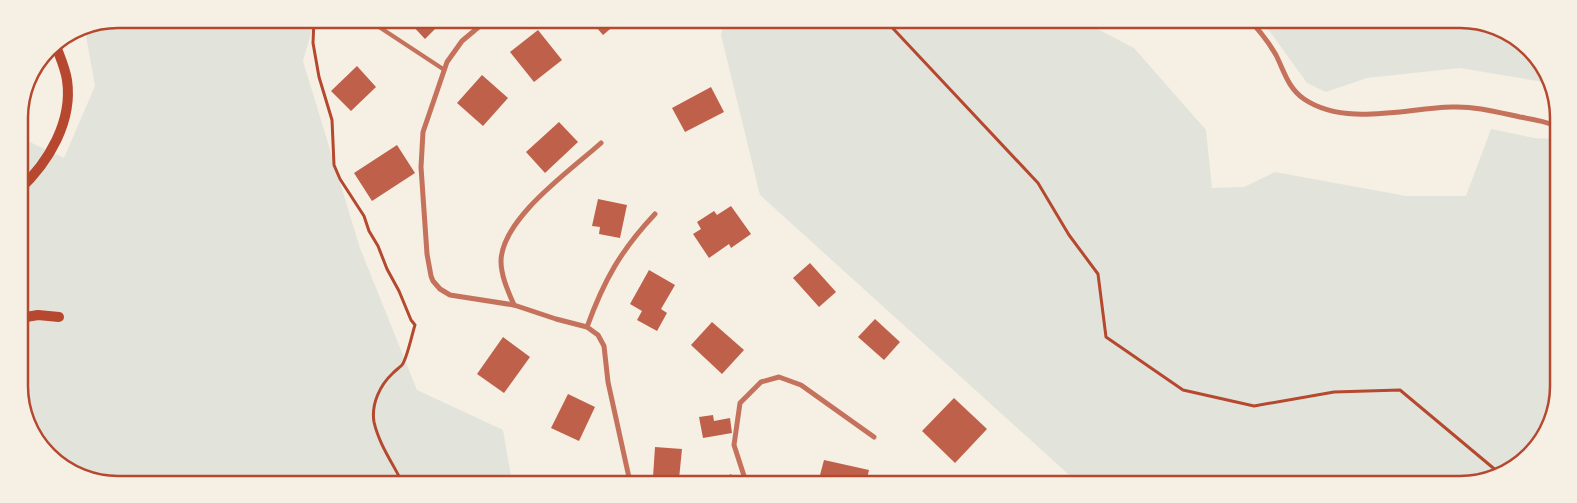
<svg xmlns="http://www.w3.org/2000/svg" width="1577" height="503" font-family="'Asap Condensed',sans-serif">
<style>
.green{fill:#e2e4dc}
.building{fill:#bf614a}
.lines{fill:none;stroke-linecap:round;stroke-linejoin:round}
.path{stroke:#b5482f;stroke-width:3}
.service{stroke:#c5725c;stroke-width:4}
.minor{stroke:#c5725c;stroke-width:5}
.secondary{stroke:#b5482f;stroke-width:10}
.rim{fill:none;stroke:#b5482f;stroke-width:2.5}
</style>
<rect width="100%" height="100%" fill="#f6efe4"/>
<g class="green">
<polygon points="117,19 315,19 303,61 360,248 417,390 503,430 512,482 91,481 43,451 21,405 19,137 64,158 95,86 84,25"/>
<polygon points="725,20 1082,21 1134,48 1206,130 1212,188 1244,187 1275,172 1406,196 1466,196 1491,129 1534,138 1556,139 1555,412 1520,464 1466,484 1078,483 760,195 721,35"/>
<polygon points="1263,22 1486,22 1534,52 1549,83 1460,68 1367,78 1326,92 1307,83"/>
</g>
<g class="building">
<polygon points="414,19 442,20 460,20 451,29 443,21 425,39 410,23"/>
<polygon points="590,20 621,20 603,35"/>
<polygon points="82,26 84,36 67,40 66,35"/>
<polygon points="538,30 562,60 534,82 510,52"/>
<polygon points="357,66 376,87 351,111 331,91"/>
<polygon points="482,75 508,98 483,126 457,103"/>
<polygon points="711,87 724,112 685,132 672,108"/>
<polygon points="559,122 578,142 545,173 526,152"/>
<polygon points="397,145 415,173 372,201 354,173"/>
<polygon points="598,199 627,205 620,238 599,234 600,227 592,226"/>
<polygon points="731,206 751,234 731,248 729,244 709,258 693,234 701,229 697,222 714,211 717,215"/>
<polygon points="810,263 836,292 819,307 793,278"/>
<polygon points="649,270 675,285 661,309 667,313 657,331 637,320 642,311 630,304"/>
<polygon points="875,319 900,342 884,360 858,337"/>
<polygon points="712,322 744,350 722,374 691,345"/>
<polygon points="503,337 530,357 504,393 477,374"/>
<polygon points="568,394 595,407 579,441 551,428"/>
<polygon points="954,398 987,429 955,463 922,431"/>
<polygon points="713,415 714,421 730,418 732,433 703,438 699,417"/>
<polygon points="655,447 682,449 679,479 653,477"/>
<polygon points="824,460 869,470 866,483 831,483 832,478 820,475"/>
<polygon points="731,474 736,482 717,482"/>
</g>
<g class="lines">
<g class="path">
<path d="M314 19 313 43 319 77 332 120 334 165 340 179 364 216 369 231 378 246 387 269 399 291 411 320 415 325C412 334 407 359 402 365 399 368 396 370 393 373 380 385 371 404 374 422 379 444 392 462 402 482"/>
<polyline points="886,21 1038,183 1069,235 1098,274 1106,337 1183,390 1254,406 1334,392 1400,390 1498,472"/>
</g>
<polyline class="service" points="367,19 443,69"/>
<g class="minor">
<polyline points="487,20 462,41 447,62 423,132 421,167 427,254 431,276 433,281 440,289 450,295 514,305 556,319 587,327 598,335 604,346 608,382 630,482"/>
<path d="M1251 22C1261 32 1269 43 1276 55 1284 71 1288 88 1304 99 1345 127 1406 108 1452 107 1475 106 1497 112 1520 117 1532 119 1545 121 1556 126"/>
<path d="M514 305C508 291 501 276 501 261 502 218 571 170 601 143"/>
<path d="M587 327C604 280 621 250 655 214"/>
<polyline points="746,482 734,445 740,403 761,382 779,377 801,385 874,437"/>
</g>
<g class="secondary">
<path d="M19 190C49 162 73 121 67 80 65 67 59 55 55 43"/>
<polyline points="20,318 38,315 59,317"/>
</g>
</g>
<path d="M0 0H1577V503H0ZM118 28H1460A90 90 0 0 1 1550 118V386A90 90 0 0 1 1460 476H118A90 90 0 0 1 28 386V118A90 90 0 0 1 118 28Z" fill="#f6efe4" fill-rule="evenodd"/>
<path class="rim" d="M118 28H1460A90 90 0 0 1 1550 118V386A90 90 0 0 1 1460 476H118A90 90 0 0 1 28 386V118A90 90 0 0 1 118 28Z"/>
</svg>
